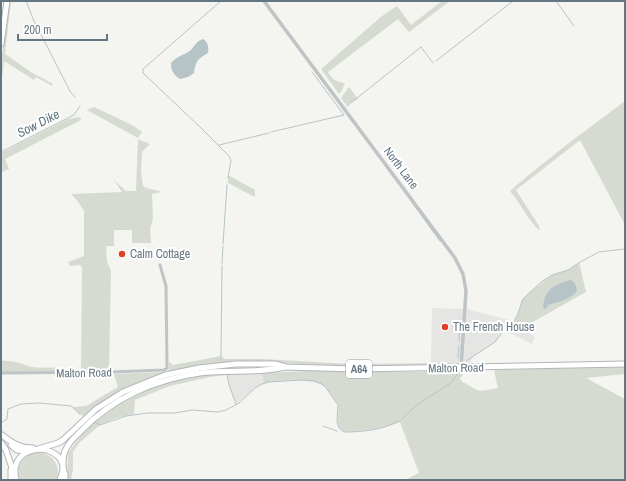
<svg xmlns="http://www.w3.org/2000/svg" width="626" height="481" font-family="'Archivo Narrow',sans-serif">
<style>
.built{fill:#e5e6e4}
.green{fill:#d6dbd1}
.water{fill:#b7c4c7}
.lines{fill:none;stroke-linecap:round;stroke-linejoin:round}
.stream{stroke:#b7c4c7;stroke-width:1}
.trunk-casing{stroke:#b2b6b8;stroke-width:7}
.minor{stroke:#bfc4c6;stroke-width:3}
.tertiary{stroke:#bfc4c6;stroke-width:3.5}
.trunk{stroke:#fff;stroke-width:5}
.poi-dot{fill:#e24023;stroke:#fff;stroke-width:1.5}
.labels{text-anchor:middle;stroke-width:4;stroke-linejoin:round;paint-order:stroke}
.shield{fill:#fff;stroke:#929fa7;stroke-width:1}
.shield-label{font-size:11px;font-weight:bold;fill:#637681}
.street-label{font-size:12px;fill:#637681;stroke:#fff}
.poi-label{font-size:12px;fill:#637681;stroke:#fff;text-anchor:start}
.water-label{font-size:13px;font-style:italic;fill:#5f797f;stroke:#fff}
</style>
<rect width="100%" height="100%" fill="#f4f4f0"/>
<g class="built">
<polygon points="432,308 466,309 510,320 535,337 532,344 504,330 495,342 474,356 469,363 431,364"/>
<polygon points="248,372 262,373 264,384 255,388 236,404 229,385 227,375"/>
</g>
<g class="green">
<polygon points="9,1 11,1 5,54 31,72 53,84 52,86 36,77 34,80 4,61 1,87 1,64"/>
<path d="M442 1H450L409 32 398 19 328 72C332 79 336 82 345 83L341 92 339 94 321 69 382 16 397 6 411 25Z"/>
<polygon points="349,87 358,99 346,105 341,98"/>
<path d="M625 101V225L580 140 516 190 539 226 540 231C528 220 521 204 510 191L525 178 565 146Z"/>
<polygon points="94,107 132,125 142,132 138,138 87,110"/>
<polygon points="80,117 81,120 5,159 9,169 1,172 1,153 68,119"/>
<path d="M138 139 150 144 142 152 141 172 143 186C150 191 154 188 161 192L152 194 153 219 150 229 151 243H132V230H107H114V246H106L107 262 111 270 109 370 81 371 82 267 79 265 70 266 68 262 84 256V211L76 199 71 194 122 192 114 180 126 191H136Z"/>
<polygon points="228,175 255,190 255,197 228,183"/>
<polygon points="579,262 586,292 522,328 513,322 517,316 522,300 530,292 552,275 568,270"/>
<path d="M221 356H222L224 359H262L352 364 460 363V366C422 366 385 367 347 366 276 364 199 353 132 385 114 394 99 405 83 416L72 407 86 406 118 387 114 374 165 372 169 370V362L173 365Z"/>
<path d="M1 361C13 360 21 364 32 367 42 369 51 366 61 369V371L1 372Z"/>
<path d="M625 367V374L586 378 625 399V480H405L419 473 400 422C382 429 364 431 344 432 333 423 340 418 338 407 338 403 334 399 332 396 329 392 326 387 322 385 312 378 275 380 264 384L262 373 327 370 401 372 463 371V375L460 378 462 382C468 384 472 388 477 390 484 392 491 389 498 388L494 370Z"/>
<polygon points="248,372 210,377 170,386 135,400 134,414 116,418 100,425 79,443 73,452 73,469 71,480 67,480 68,453 89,426 118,405 155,386 178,379 201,375"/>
<path d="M36 452C52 453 61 464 57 480H20C15 466 23 456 36 452Z"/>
</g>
<g class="water">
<path d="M203 39C208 42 209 47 208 53 198 59 196 60 194 73L188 77 180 79C173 74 171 71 171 63 176 57 181 56 188 52 194 49 195 41 203 39Z"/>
<path d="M570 280C575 281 576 286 577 291 570 300 558 302 548 305L546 309 543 308C545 288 553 286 570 280Z"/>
</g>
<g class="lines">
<g class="stream">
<polyline points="26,1 34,21 71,93 75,97"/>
<polyline points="221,1 143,69 143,73 199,126 229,156 231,160 228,178"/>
<polyline points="556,1 574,26"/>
<polyline points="436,61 513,1"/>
<polyline points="347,106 421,47 433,63"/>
<polyline points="271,132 344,115 312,72"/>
<polyline points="219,145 269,133"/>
<polyline points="1,152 74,115 80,106"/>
<polyline points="411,201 440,241"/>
<polyline points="223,244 227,185"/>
<polyline points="222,264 223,246"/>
<polyline points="511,325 517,316 523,299 541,282 552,275 568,270 582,261 599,252 625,249"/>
<polyline points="502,333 504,329"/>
<polyline points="459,341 460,320"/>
<polyline points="221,356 222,266"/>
<polyline points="458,358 459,346"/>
<polyline points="221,359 221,360"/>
<polyline points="466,361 495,342 501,334"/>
<polyline points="227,375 229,385 236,404"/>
<polyline points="401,420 418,404 451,383 460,371"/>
<path d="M94 422 100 425 126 416 148 413H175L192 410 218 412 226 410 239 403 255 388 262 384 268 382 302 380 314 381 322 384 327 389 338 405 337 421 339 428 344 432C363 432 382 430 399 421"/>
<polyline points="1,423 7,419 8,409 21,404 39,403 71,406 80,414"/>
<polyline points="323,426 337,431"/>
</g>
<g class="trunk-casing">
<g id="trunk">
<polyline points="1,44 7,1"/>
<path d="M2 435C12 443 20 448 33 448"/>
<polyline points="1,443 6,450 14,474"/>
<polyline points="11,445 17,450 28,452"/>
<polyline points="38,449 58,443 63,440 96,409 123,392 165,375 199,368 236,364 275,364 286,367 356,369 625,364"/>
<path d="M63 464C63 459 63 454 66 449 69 442 76 436 81 431 112 398 156 379 200 373 228 369 257 374 285 367"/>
<polyline points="63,468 65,474 65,480"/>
<polyline points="11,480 11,470"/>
<path d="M16 480C7 445 56 440 63 465 64 469 61 476 60 480"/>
</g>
</g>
<polyline class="minor" points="1,373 112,372 164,370 167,368 167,365 166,286 160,265"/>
<polyline class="tertiary" points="264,1 455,258 463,274 466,291 461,368"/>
<use href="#trunk" class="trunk"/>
</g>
<g class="poi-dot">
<circle cx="122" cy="254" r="4"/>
<circle cx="445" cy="327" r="4"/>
</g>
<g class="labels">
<rect class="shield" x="346" y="360" width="26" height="18" rx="3"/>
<g class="shield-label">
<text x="359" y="373">A64</text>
</g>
<g class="street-label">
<text transform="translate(401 168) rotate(53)" y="4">North Lane</text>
<text transform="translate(456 368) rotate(-1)" y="4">Malton Road</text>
<text transform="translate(84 373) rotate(-1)" y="4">Malton Road</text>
</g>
<g class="poi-label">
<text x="130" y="258">Calm Cottage</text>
<text x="453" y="331">The French House</text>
</g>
<g class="water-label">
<text transform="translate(38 123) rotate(-27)" y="5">Sow Dike</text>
</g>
</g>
<rect width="626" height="481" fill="none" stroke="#637681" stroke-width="4"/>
<path d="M18 34v6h89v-6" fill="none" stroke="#637681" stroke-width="2"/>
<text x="24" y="34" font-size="12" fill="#637681" stroke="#ffffff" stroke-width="3" paint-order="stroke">200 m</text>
</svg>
